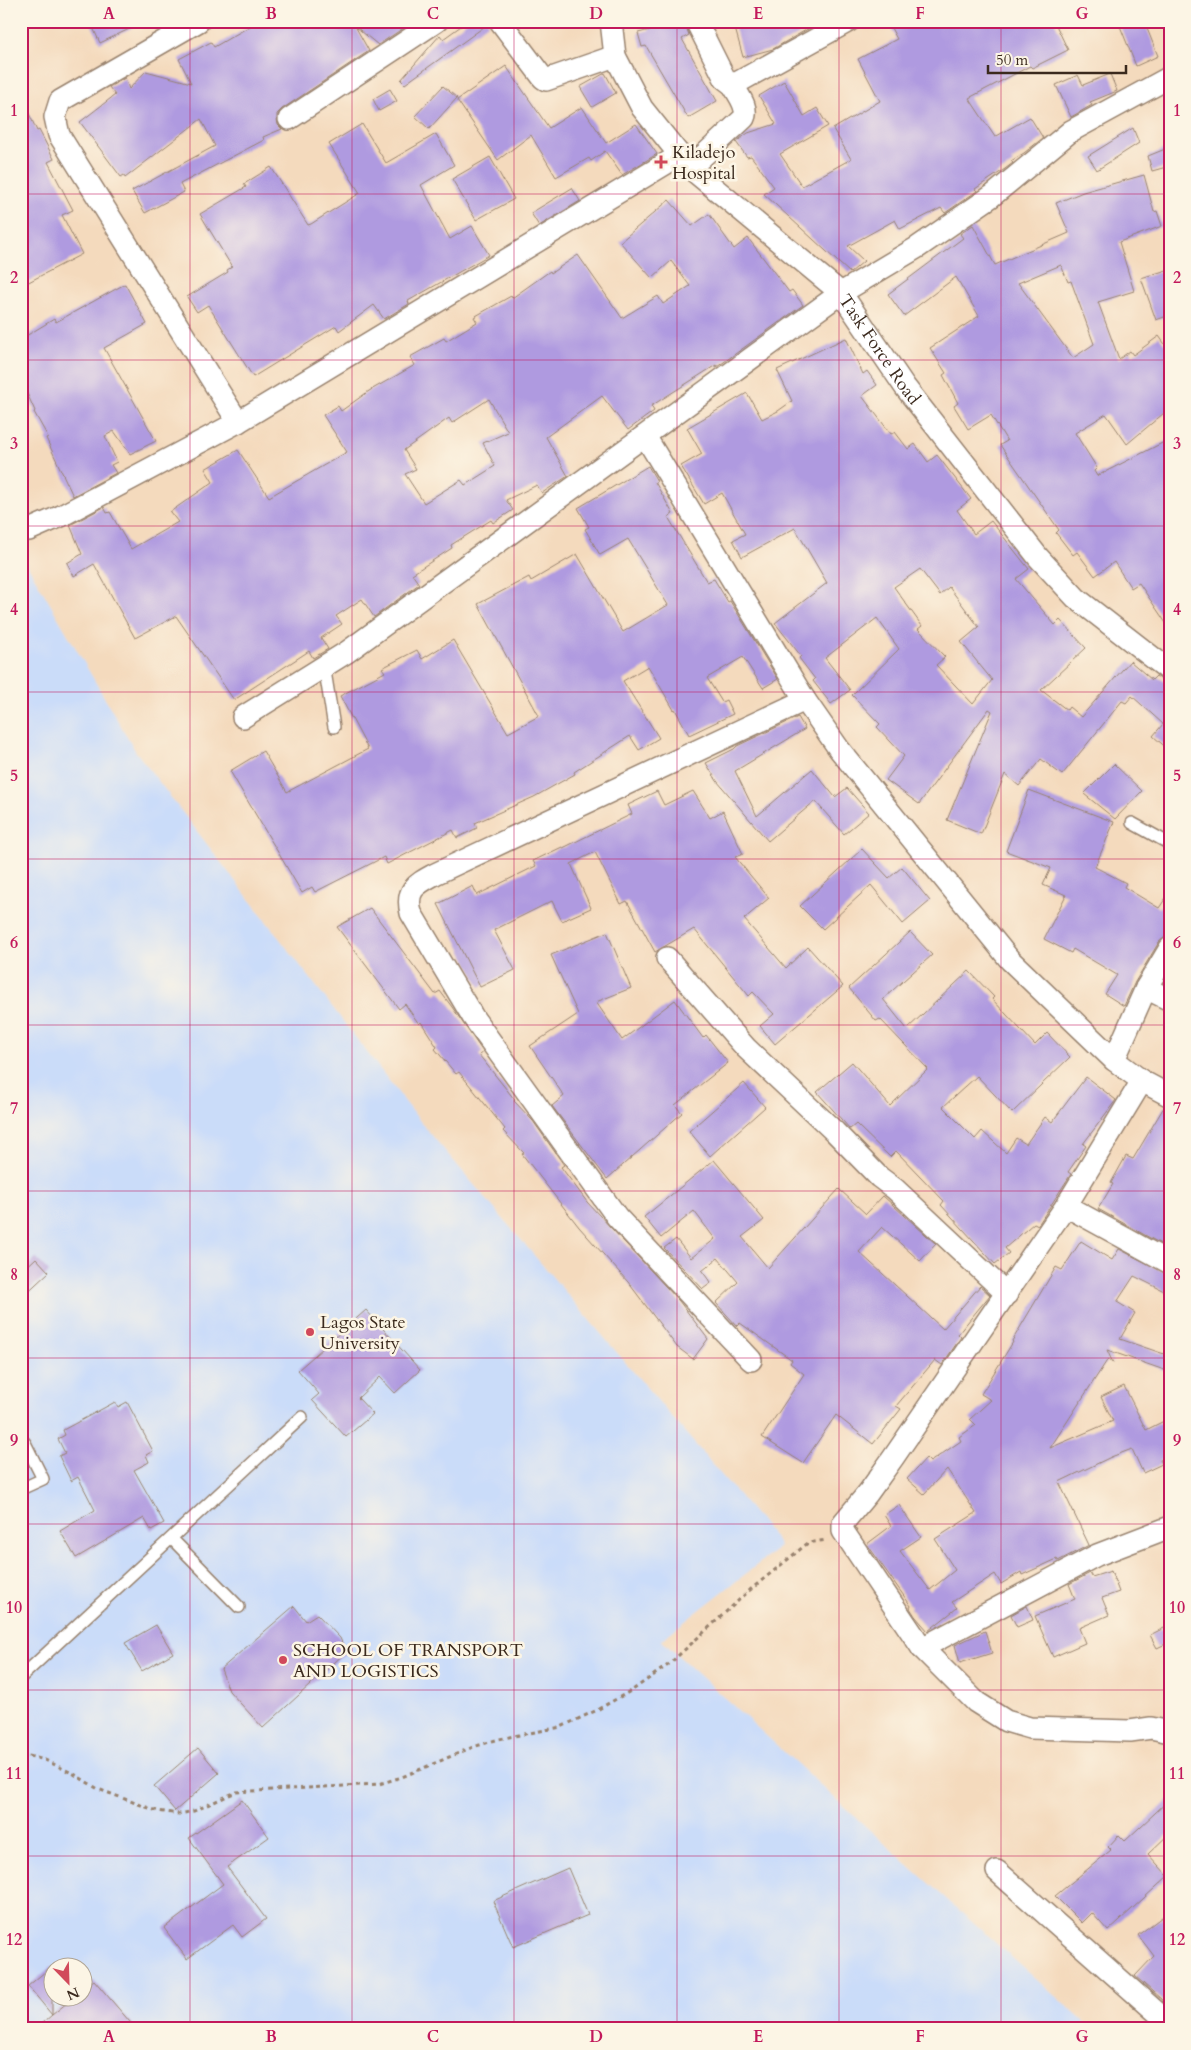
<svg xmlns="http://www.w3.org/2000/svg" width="1191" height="2050" font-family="Cardo,serif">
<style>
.built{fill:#cadcf9;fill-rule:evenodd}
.building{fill:#af9ae0;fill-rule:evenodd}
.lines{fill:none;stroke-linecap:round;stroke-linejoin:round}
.lane-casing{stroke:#98826e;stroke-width:14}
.street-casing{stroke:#98826e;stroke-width:24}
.path{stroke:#98826e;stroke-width:3;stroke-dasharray:4 4;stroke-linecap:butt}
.lane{stroke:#fff;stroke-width:11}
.street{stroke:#fff;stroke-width:21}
.grid{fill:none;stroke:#c2185b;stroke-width:1;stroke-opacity:0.55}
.poi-dot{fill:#d1495b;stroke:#fcf5e5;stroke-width:2}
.labels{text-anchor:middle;stroke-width:5;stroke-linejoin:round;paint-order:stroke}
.poi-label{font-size:18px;fill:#3b2a1e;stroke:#fcf5e5;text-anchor:start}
.street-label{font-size:18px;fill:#3b2a1e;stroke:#fcf5e5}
.neatline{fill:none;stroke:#c2185b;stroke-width:2}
.grid-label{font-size:16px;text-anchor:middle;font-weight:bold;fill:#c2185b}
</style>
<rect width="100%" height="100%" fill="#fcf5e5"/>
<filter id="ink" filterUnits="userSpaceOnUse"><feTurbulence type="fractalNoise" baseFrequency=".02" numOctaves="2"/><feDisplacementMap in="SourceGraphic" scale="10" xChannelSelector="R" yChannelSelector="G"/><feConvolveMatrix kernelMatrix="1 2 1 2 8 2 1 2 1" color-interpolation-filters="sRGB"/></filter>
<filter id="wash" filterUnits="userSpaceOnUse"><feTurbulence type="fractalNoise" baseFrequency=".0096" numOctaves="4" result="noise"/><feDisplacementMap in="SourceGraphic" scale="20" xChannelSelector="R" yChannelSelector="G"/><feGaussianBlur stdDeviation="1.12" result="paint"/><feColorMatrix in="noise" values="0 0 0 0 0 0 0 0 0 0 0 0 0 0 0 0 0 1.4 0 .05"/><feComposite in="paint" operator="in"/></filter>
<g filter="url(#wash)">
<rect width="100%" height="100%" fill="#f4dabd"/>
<path class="built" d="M21 554 136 752 423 1125 775 1538 780 1547 661 1640 906 1863 1092 2029H21ZM52 1968H82V1998H52Z"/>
<g id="blocks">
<g class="building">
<polygon points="90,21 146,21 100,43"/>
<polygon points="259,21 414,21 378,45 355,26 369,51 282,109 277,114 277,119 278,125 282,129 263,137 264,140 180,184 184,192 145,213 132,191 215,146 201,119 125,178 124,175 121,177 80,122 115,95 109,87 125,78 129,89 146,71 191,83 179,59 211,42 214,47"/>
<polygon points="468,21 488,21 488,24 405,84 401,80 440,35 443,39"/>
<polygon points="648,21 684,21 689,35 682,39 717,101 688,118 646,46 642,47 638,33 650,30"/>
<polygon points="733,21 812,21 813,26 773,49 743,57"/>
<polygon points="904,21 1054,21 1068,50 1032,68 1030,66 969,98 995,137 1030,117 1043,138 1024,153 1011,161 1013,163 1005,169 975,189 977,191 945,213 941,208 900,229 895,220 848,246 864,261 850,273 764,194 774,187 751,156 747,157 736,142 748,133 776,124 759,96 784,81 804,116 817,108 828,126 780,154 802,186 851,159 833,129 880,101 858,59 897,39 891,28"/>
<polygon points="1118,21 1144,21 1158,56 1136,66"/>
<polygon points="506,66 549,128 582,107 606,143 636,124 657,154 622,175 605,151 591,161 589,158 556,177 531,135 498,160 457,100"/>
<polygon points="605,73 616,93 592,107 580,87"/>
<polygon points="1110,74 1117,91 1090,102 1092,105 1071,117 1056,85 1078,75 1083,85"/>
<polygon points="443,86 457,98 429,129 415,116"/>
<polygon points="390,89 397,101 379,111 373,99"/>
<polygon points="21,96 37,131 39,130 54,159 48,162 73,210 62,215 82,254 21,286"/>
<polygon points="362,124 386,163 436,134 454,165 421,185 450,239 472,226 489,255 408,301 409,304 384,319 374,305 339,331 336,326 253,377 208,305 197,312 187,297 228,272 227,270 232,267 200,214 246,187 244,184 271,167 308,225 311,224 360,193 329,144"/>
<polygon points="1133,128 1139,143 1097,170 1088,156"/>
<polygon points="1170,147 1170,166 1152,171 1148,156"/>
<polygon points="490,157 514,199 476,220 452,179"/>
<path d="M1144 175 1154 212 1157 211 1162 226 1119 242 1134 291 1098 302 1119 359 1130 351 1133 355 1159 336 1170 351V408L1127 444 1106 414 1075 433 1097 468 1094 471 1097 476 1170 439V629L1139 583 1131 588 1114 562 1095 576 1077 552 1073 555 1056 533 1059 530 1000 445 1007 441 991 415 968 429 954 406 958 403 943 375 946 373 930 348 979 316 956 277 904 316 888 294 963 238 960 234 973 225 995 265 1069 233 1056 203 1083 192ZM1061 265 1068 282 1071 281 1094 344 1073 358 1018 283Z"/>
<polygon points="572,188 580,201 539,226 531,213"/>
<path d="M669 200 692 226 709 214 734 249 748 238 789 292 792 290 803 305 717 367 716 365 651 406 654 411 628 430 602 396 546 437 568 476 542 493 537 485 506 500 513 510 493 523 491 520 451 545 452 548 412 574 419 584 374 617 362 599 336 616 342 624 321 638 328 649 313 658 309 651 234 700 176 616 135 638 94 564 74 576 67 563 82 554 70 525 104 507 107 513 110 512 131 549 178 522 170 512 213 482 205 469 238 450 269 497 347 452 323 415 338 406 341 411 369 391 415 365 410 357 444 338 446 341 477 322 474 317 511 296 512 298 550 271 551 273 578 255 622 318 658 296 663 304 690 286 671 261 652 278 620 242ZM489 399 508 432 483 443 495 466 465 485 461 480 424 503 405 474 416 469 404 450 449 418 452 423Z"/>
<polygon points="1170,269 1170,315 1156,320 1141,278"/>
<polygon points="125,284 147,324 104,348 156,441 130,454 114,431 105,436 117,462 111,465 116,473 73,496 46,438 48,437 34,412 35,411 21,380 21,339 54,319 56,322"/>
<path d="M846 338 863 374 867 371 877 385 862 396 891 434 895 432 908 449 915 444 928 462 937 455 971 499 957 510 974 534 991 521 1029 569 1016 579 1055 625 1060 620 1086 648 1041 690 1067 710 1069 707 1081 717 1130 661 1152 680 1156 676 1170 685V751L1153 736 1163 724 1132 696 1126 703 1122 701 1062 775 1041 759 1019 786 1005 774 981 834 947 820 992 711 989 709 919 804 886 780 904 756 877 727 880 724 852 695 899 649 877 618 825 658 850 690 831 704 813 681 815 679 799 658 801 656 775 623 827 583 795 528 742 557 733 540 745 534 722 493 704 504 681 466 702 454 687 428 747 393 762 419 778 411 792 401 777 370ZM920 569 940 595 949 587 979 627 961 642 992 680 973 704 936 665 945 657 918 629 922 626 894 587Z"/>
<polygon points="648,466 657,481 655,482 673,514 668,517 707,582 714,579 728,602 730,601 778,679 763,688 743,657 707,678 722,702 726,700 733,714 689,735 675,709 674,710 648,666 623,681 659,738 639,750 630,736 574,772 575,774 534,797 475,823 477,828 457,838 453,830 387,864 384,857 315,892 312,887 302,893 230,771 263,751 287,792 368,749 340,696 385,672 382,668 417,650 422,659 453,640 508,733 539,716 478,604 529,577 531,581 577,554 623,632 668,605 628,539 600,555 585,529 589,527 578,508"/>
<polygon points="798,717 805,729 735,771 757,816 812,769 835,797 847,788 869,813 844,834 815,801 768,841 717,781 706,763 734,749 737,746"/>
<polygon points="1114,764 1142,791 1115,819 1084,794"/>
<polygon points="1029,790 1114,822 1095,867 1126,883 1124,887 1159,908 1170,892 1170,935 1159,942 1135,982 1124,1006 1105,994 1117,975 1073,949 1071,953 1044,939 1066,895 1043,885 1051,868 1006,851"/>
<polygon points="657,791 664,805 693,791 710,818 723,811 743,854 735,857 769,898 744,919 786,968 808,947 843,986 775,1044 760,1026 774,1014 753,992 749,996 694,929 655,952 627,901 621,904 595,852 571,864 591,908 562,921 552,901 494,930 515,970 480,987 438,904 473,886 477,895 536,866 533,861 562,847 563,848 632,814 628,805"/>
<polygon points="862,849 889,878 902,867 930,901 903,924 871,885 823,929 800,906"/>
<polygon points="370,908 435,994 440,991 452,1007 483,1052 479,1055 515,1100 514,1101 533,1121 564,1165 561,1167 587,1202 679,1301 708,1339 693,1359 677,1347 628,1282 579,1227 522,1154 524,1153 503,1131 505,1129 459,1072 456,1074 435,1049 437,1047 421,1022 419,1024 405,1004 399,1009 337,927"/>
<polygon points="607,932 631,988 596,1002 622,1040 675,1000 703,1038 706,1035 728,1063 675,1105 682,1113 607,1179 552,1106 564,1096 530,1046 578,1014 551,955"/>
<polygon points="910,932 932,955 883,999 907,1029 969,971 994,997 992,999 1035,1045 1047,1033 1070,1057 1012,1113 977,1076 943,1107 975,1139 982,1131 1006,1153 1016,1138 1026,1144 1045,1117 1052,1122 1086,1077 1116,1100 1083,1144 1086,1146 1068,1172 1071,1174 1038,1225 1034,1223 1005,1248 1009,1253 995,1264 941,1205 944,1201 896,1151 890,1157 856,1124 850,1129 817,1092 852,1062 890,1106 928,1069 880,1019 876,1021 849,988"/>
<polygon points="744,1083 765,1107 710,1156 689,1131"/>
<polygon points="1164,1107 1170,1108 1170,1249 1098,1209 1113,1184 1111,1183 1126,1156 1133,1159"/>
<polygon points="714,1160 764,1220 742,1237 768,1268 839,1189 866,1214 883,1196 936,1244 920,1261 882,1227 859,1252 943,1329 980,1286 990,1295 958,1334 961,1337 942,1365 935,1360 896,1406 901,1409 873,1444 836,1415 803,1463 762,1437 804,1374 790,1363 792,1360 740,1323 737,1326 716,1303 738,1282 718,1258 702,1271 711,1283 703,1289 664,1248 676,1239 691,1258 715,1239 694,1211 661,1238 644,1217"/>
<polygon points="1081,1241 1112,1260 1119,1249 1170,1275 1170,1294 1134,1276 1117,1302 1135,1313 1120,1339 1170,1356 1170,1372 1107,1350 1113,1363 1108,1359 1050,1448 1113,1421 1101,1397 1124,1386 1146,1430 1170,1418 1170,1455 1160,1460 1162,1464 1143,1473 1132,1449 1111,1457 1059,1482 1089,1545 1058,1561 1057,1559 1022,1575 1021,1572 1001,1584 995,1574 952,1602 957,1608 928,1631 915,1616 910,1608 911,1606 867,1544 891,1526 884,1515 899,1505 921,1537 900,1551 930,1590 955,1570 935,1539 976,1513 947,1469 924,1494 907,1479 926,1458 930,1462 961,1441 959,1437 976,1425 970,1419 991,1400 981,1394 1013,1342 1012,1341 1056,1267 1062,1270"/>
<polygon points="36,1258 49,1272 21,1298 21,1272"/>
<polygon points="366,1310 420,1370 395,1393 380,1377 358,1398 373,1414 346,1437 312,1400 319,1394 298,1370"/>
<polygon points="115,1402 118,1407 127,1402 153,1451 146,1455 149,1462 134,1470 164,1523 151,1530 144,1518 76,1558 60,1531 95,1510 78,1477 71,1481 59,1456 65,1453 58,1439 65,1435 63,1430"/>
<polygon points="1111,1571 1119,1592 1102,1598 1109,1615 1079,1628 1085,1643 1053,1657 1035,1616 1075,1599 1069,1584 1090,1573 1092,1577"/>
<polygon points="294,1606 306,1621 317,1614 340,1638 346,1652 263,1728 229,1691 221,1669"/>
<polygon points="1027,1606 1033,1620 1017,1627 1011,1615"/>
<polygon points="156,1625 173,1653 142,1671 125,1643"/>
<polygon points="1170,1625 1170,1642 1157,1648 1150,1635"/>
<polygon points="985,1631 992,1653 960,1663 955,1645"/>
<polygon points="198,1748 219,1773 175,1811 154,1786"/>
<polygon points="1170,1799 1170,1833 1148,1854 1168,1876 1108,1931 1092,1913 1082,1923 1055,1896 1111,1850 1108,1847 1119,1835 1125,1841"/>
<polygon points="242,1800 269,1837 227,1867 266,1919 242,1937 233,1925 187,1959 164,1928 223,1884 189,1838"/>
<polygon points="568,1868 588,1915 513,1947 493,1901"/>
<polygon points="1170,1911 1170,2007 1135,1976 1154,1956 1138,1935"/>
<polygon points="52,1966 52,2015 73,1998 82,1998 82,1989 94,1980 136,2029 36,2029 52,2015 28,1986"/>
</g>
</g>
</g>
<g filter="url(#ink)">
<use href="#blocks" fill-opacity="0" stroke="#98826e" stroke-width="1"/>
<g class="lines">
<g class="lane-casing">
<g id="lane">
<polyline points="324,665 334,727"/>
<polyline points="1132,823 1170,844"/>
<polyline points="21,1489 43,1479 25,1443"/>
<polyline points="172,1539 239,1607"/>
<polyline points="21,1677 302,1417"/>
</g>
</g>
<g class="street-casing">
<g id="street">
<polyline points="199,21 60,101 55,117 59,135 238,422"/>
<polyline points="500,21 543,78 546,80 615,56"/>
<path id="s1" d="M611 21 615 56 642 108 690 168 841 293 905 387 1038 557 1076 598 1170 671"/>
<polyline points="696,21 725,79 733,85 849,21"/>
<polyline points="289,119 437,21"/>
<path d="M690 168 744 118C749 107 738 95 733 85"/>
<polyline points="645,436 805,700 839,749 1010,960 1114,1060 1142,1081 1170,1096"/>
<polyline points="21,530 29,530 61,516 238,422 680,155"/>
<polyline points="243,717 347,652 841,293 918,247 992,196 1071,131 1170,77"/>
<polyline points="667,958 746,1048 835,1132 879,1177 895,1189 1007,1294"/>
<polyline points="1146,988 1170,1000"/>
<polyline points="1114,1060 1146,988 1170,948"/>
<polyline points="1142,1081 1066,1206 893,1458 868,1493 843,1523 843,1531 922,1648 976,1702 1006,1721 1030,1728 1130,1731 1151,1728 1170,1732"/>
<polyline points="1066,1206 1170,1263"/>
<path d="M751 1360 617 1217 473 1017 411 913C405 889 417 884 435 874L805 700"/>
<polyline points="922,1648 1097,1555 1170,1527"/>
<polyline points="997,1871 1170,2024"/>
</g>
</g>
<polyline class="path" points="21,1754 45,1760 74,1774 98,1789 157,1811 179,1814 194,1811 236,1792 379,1784 402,1777 473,1747 499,1739 561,1727 595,1711 634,1689 668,1665 750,1590 808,1543 826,1540"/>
<use href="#lane" class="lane"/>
<use href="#street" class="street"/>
</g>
</g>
<path class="grid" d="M190 21V2029M352 21V2029M514 21V2029M677 21V2029M839 21V2029M1001 21V2029M21 194H1170M21 360H1170M21 526H1170M21 692H1170M21 859H1170M21 1025H1170M21 1191H1170M21 1358H1170M21 1524H1170M21 1690H1170M21 1856H1170"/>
<g class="poi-dot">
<path d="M658.5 154.5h5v5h5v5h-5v5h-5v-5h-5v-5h5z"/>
<circle cx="310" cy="1332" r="5"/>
<circle cx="283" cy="1660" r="5"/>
</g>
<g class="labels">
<g class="poi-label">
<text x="672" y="158">Kiladejo<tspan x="672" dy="21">Hospital</tspan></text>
<text x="320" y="1328">Lagos State<tspan x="320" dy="21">University</tspan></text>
<text x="293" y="1656">SCHOOL OF TRANSPORT<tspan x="293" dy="21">AND LOGISTICS</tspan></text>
</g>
<g class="street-label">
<text dy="6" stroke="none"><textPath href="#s1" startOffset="435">Task Force Road</textPath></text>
</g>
</g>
<rect width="1191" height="2050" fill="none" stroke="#fcf5e5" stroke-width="55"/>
<g transform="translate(68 1982) rotate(157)"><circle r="24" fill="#fcf5e5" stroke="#afa495"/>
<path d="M0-4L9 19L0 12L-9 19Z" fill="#d1495b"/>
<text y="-8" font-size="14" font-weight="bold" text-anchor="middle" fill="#3b2a1e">N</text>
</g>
<path d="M988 65v8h138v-8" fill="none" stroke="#3b2a1e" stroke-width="2.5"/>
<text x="996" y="65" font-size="15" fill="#3b2a1e" stroke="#fcf5e5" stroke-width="4" paint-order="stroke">50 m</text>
<rect x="28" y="28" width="1136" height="1994" class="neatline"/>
<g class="grid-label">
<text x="109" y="19">A</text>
<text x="271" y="19">B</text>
<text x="433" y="19">C</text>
<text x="596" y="19">D</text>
<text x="758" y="19">E</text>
<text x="920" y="19">F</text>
<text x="1082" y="19">G</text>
<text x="14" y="116">1</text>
<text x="1177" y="116">1</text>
<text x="14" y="283">2</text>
<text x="1177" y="283">2</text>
<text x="14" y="449">3</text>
<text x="1177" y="449">3</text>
<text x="14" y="615">4</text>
<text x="1177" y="615">4</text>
<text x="14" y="781">5</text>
<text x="1177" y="781">5</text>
<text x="14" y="948">6</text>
<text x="1177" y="948">6</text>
<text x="14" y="1114">7</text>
<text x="1177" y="1114">7</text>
<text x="14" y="1280">8</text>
<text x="1177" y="1280">8</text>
<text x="14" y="1446">9</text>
<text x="1177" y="1446">9</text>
<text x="14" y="1613">10</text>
<text x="1177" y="1613">10</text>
<text x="14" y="1779">11</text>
<text x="1177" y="1779">11</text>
<text x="14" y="1945">12</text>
<text x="1177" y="1945">12</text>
<text x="109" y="2042">A</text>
<text x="271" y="2042">B</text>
<text x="433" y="2042">C</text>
<text x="596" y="2042">D</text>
<text x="758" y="2042">E</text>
<text x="920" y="2042">F</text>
<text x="1082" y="2042">G</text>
</g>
</svg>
